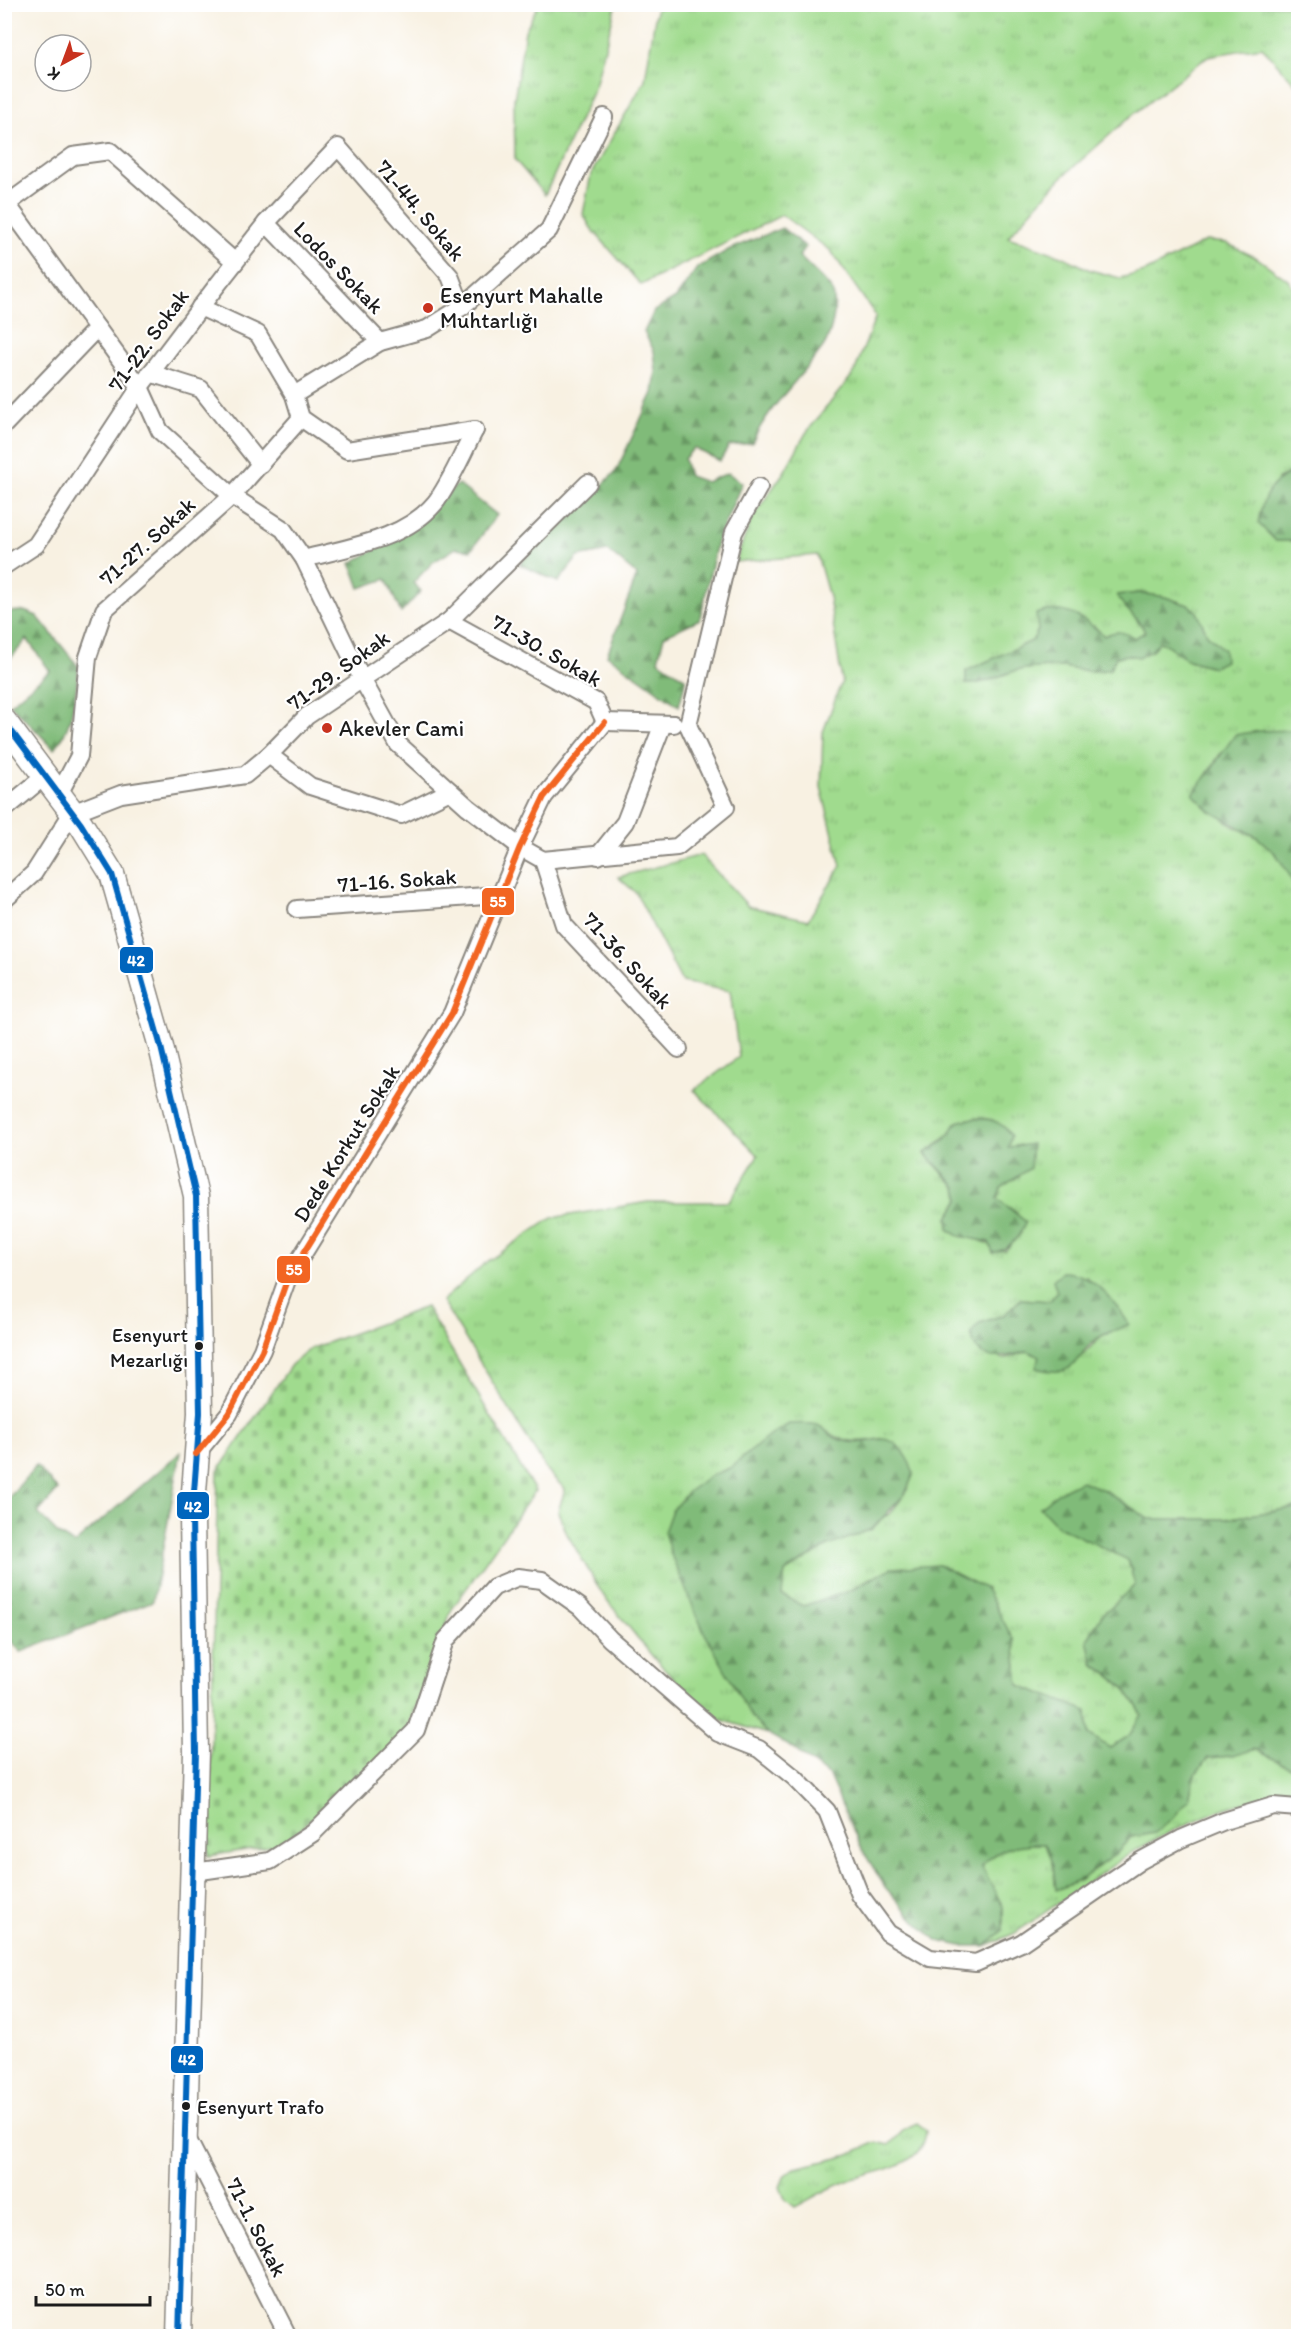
<svg xmlns="http://www.w3.org/2000/svg" width="1303" height="2341" font-family="Itim,sans-serif">
<style>
.grass{fill:url(#grass-tufts);stroke:#5e7c55;stroke-width:1.5;fill-rule:evenodd}
.forest{fill:url(#forest-firs);stroke:#4e6c4a;stroke-width:1.5}
.cemetery{fill:url(#cemetery-stones);stroke:#5e7c55;stroke-width:1.5}
.lines{fill:none;stroke-linecap:round;stroke-linejoin:round}
.street-casing{stroke:#8a867f;stroke-width:20}
.secondary-casing{stroke:#8a867f;stroke-width:27}
.street{stroke:#fff;stroke-width:16}
.secondary{stroke:#fff;stroke-width:24}
.bus-1-casing{stroke:#fff;stroke-width:10}
.bus-2-casing{stroke:#fff;stroke-width:10}
.bus-1{stroke:#0065bd;stroke-width:6}
.bus-2{stroke:#f26522;stroke-width:6}
.poi-dot{fill:#c8321e;stroke:#fff;stroke-width:2}
.bus-dot{fill:#1c1c1c;stroke:#fff;stroke-width:2}
.labels{text-anchor:middle;stroke-width:4.5;stroke-linejoin:round;paint-order:stroke}
.bus-label{font-size:20px;fill:#1c1c1c;stroke:#fff;text-anchor:end}
.street-label{font-size:22px;fill:#1c1c1c;stroke:#fff}
.poi-label{font-size:22px;fill:#1c1c1c;stroke:#fff;text-anchor:start}
.line-badge{stroke:#fff;stroke-width:2}
.badge-label{font-size:16px;text-anchor:middle;font-weight:bold;fill:#fff}
</style>
<defs>
<pattern id="grass-tufts" width="24" height="20" patternUnits="userSpaceOnUse" patternTransform="scale(1.5)"><rect width="24" height="20" fill="#a0db8e"/><path d="M3 7l-1-3M5 7V3M7 7l1-3M15 17l-1-3M17 17v-4M19 17l1-3" fill="none" stroke="#89bb7a"/></pattern>
<pattern id="forest-firs" width="22" height="20" patternUnits="userSpaceOnUse" patternTransform="scale(1.5)"><rect width="22" height="20" fill="#80bb79"/><path d="M5 1l3.5 6h-7zM16 11l3.5 6h-7z" fill="#689762"/></pattern>
<pattern id="cemetery-stones" width="16" height="16" patternUnits="userSpaceOnUse" patternTransform="scale(1.5)"><rect width="16" height="16" fill="#a0db8e"/><path d="M2 7V4a2 2 0 0 1 4 0v3zM10 15v-3a2 2 0 0 1 4 0v3z" fill="#89bb7a"/></pattern>
</defs>
<rect width="100%" height="100%" fill="#fff"/>
<filter id="ink" filterUnits="userSpaceOnUse"><feTurbulence type="fractalNoise" baseFrequency=".0167" numOctaves="2"/><feDisplacementMap in="SourceGraphic" scale="12" xChannelSelector="R" yChannelSelector="G"/><feConvolveMatrix kernelMatrix="1 2 1 2 8 2 1 2 1" color-interpolation-filters="sRGB"/></filter>
<filter id="wash" filterUnits="userSpaceOnUse"><feTurbulence type="fractalNoise" baseFrequency=".008" numOctaves="4" result="noise"/><feDisplacementMap in="SourceGraphic" scale="24" xChannelSelector="R" yChannelSelector="G"/><feGaussianBlur stdDeviation="1.35" result="paint"/><feColorMatrix in="noise" values="0 0 0 0 0 0 0 0 0 0 0 0 0 0 0 0 0 1.4 0 .05"/><feComposite in="paint" operator="in"/></filter>
<g filter="url(#wash)">
<rect width="100%" height="100%" fill="#f8f1e2"/>
<g class="grass">
<polygon points="538,5 616,5 595,86 545,195 515,160 514,100 525,31"/>
<path d="M657 5H1298V87L1262 47 1208 56 1131 116 1060 179 1008 237 1064 257 1090 270 1120 278 1145 272 1206 241 1226 243 1257 258 1288 280 1298 295V468L1278 479 1276 541H1298V730L1283 731 1220 754 1194 794 1233 826 1257 837 1276 854 1290 874 1298 896V1507L1225 1519H1149L1104 1490 1040 1507 1058 1526 1128 1559 1135 1585 1101 1616 1093 1664C1116 1678 1130 1692 1142 1715L1129 1736 1110 1748 1089 1734 1086 1711 1019 1685 1014 1641 986 1589 939 1565 870 1578 847 1592 803 1606 781 1595 785 1572 826 1547 890 1514 905 1494 914 1473 884 1438C854 1444 842 1443 817 1425L748 1454 730 1468 708 1477 685 1582 703 1630 716 1653 752 1718 768 1734 712 1717 653 1657 603 1595 567 1534 558 1512 565 1489 548 1472 442 1301 485 1263 552 1218 648 1202H729L758 1155 694 1090 739 1057 730 991 682 982 636 893 618 877 701 855 748 906 808 920 841 866 821 787 823 732 842 681 829 597 817 555 735 562 752 518 784 472 806 433 854 373 876 316 831 251 782 215 641 285 591 228 583 214 591 174 645 80ZM1141 593 1165 597 1188 605 1197 612 1207 634 1224 650 1213 667C1202 664 1189 662 1180 655 1171 648 1170 644 1159 642L1151 651 1116 657 1110 669C1093 673 1080 670 1063 667 1053 666 1036 668 1025 669 1004 671 988 685 966 684V671L1032 641 1038 630 1094 626 1104 636 1135 638 1145 632C1140 618 1127 608 1117 595ZM981 1118 993 1120 1007 1148 1020 1145 1011 1180 1001 1188 997 1199 1017 1213 1021 1233 1005 1251 977 1239 948 1218 960 1199 957 1188 925 1154 969 1119ZM1086 1276 1122 1313 1118 1330C1091 1337 1087 1358 1063 1371L1028 1351 1005 1359 982 1354 979 1323 1004 1315 1021 1299 1050 1301 1057 1292Z"/>
<path d="M1255 1749 1298 1772V1797L1272 1794 1220 1810 1176 1829 1134 1851 1015 1933 985 1946 1003 1930V1907L981 1866C1003 1845 1015 1843 1045 1844L1053 1866 1056 1889 1079 1881 1115 1854 1131 1837 1155 1833 1189 1799 1194 1776 1208 1758 1232 1756Z"/>
<path d="M917 2123 926 2130C925 2167 878 2170 850 2180 831 2186 813 2198 795 2207L785 2199 780 2187 785 2175 795 2168 842 2157 876 2142 889 2145 906 2128Z"/>
</g>
<g class="forest">
<path d="M782 228 806 247 799 256C806 264 830 284 833 293 837 308 832 334 823 347 799 380 769 405 752 443L729 446 720 461 694 448 684 459 689 476 706 482 728 473 742 483 717 542 700 619 664 636 658 660 686 679 679 706 607 655 637 575 608 551 578 557 558 582 519 564 569 511 595 493 616 471 653 393 656 371 654 351 644 332 654 311 676 298 697 268 730 249Z"/>
<path d="M1298 468V541H1276L1258 523C1263 492 1271 483 1298 468Z"/>
<polygon points="458,484 497,515 471,550 456,548 433,562 413,583 421,591 401,613 386,579 360,588 351,563 401,535"/>
<path d="M1141 593 1165 597 1188 605 1197 612 1207 634 1224 650 1225 661 1213 667C1205 664 1196 663 1189 660 1176 655 1173 645 1159 642L1151 651 1139 657 1128 655 1116 657 1110 669C1093 673 1080 670 1063 667 1053 666 1036 668 1025 669 1004 671 988 685 966 684V671L1032 641 1038 630 1036 614C1063 604 1084 617 1104 636 1117 630 1123 631 1135 638L1145 632C1139 617 1124 611 1117 595Z"/>
<path d="M24 611 37 616 79 667C75 695 74 727 54 749L10 704 50 671 27 639 5 665V612Z"/>
<polygon points="1298,730 1298,896 1289,874 1276,854 1257,837 1210,811 1193,794 1235,735 1259,731"/>
<path d="M969 1119C988 1118 1001 1119 1011 1136L1008 1148 1032 1144 1030 1168 1001 1188 997 1198 1026 1222C1019 1237 1010 1249 993 1253L989 1242 959 1236 949 1230 948 1218 960 1199 957 1187 925 1153 944 1141 957 1122Z"/>
<path d="M1062 1272C1092 1272 1114 1300 1129 1324 1119 1330 1108 1331 1098 1338 1071 1356 1081 1380 1036 1368L1039 1356 1028 1351C1004 1358 976 1366 971 1333L980 1323 1004 1315 1021 1299 1050 1301 1057 1292 1053 1280Z"/>
<path d="M789 1424C797 1424 809 1422 817 1425 824 1427 829 1435 836 1438 875 1455 889 1413 914 1473L905 1494 872 1529 826 1547 785 1572 782 1595 803 1606 847 1592 891 1568 939 1565 986 1589 1014 1641 1019 1685 1087 1711 1089 1734 1110 1748 1129 1736 1142 1715C1130 1692 1116 1678 1093 1664L1087 1640 1101 1616 1135 1585 1128 1560 1058 1526 1040 1507 1059 1492 1081 1481 1104 1490 1149 1519H1225L1298 1507V1772L1255 1749 1232 1756 1208 1758 1194 1776 1189 1799 1174 1817 1155 1833 1131 1837 1115 1854 1079 1881 1056 1890 1053 1866 1045 1844C1018 1843 1000 1847 981 1866L1003 1907V1930L985 1946H961L938 1941 918 1924 885 1887 860 1846 829 1776 791 1747 768 1734 752 1718 703 1630 672 1557 664 1532 672 1510 689 1491 708 1477 730 1468 769 1436Z"/>
<polygon points="181,1452 153,1601 21,1652 5,1634 5,1502 36,1466 58,1490 38,1513 58,1534 74,1544"/>
</g>
<polygon class="cemetery" points="426,1307 535,1491 452,1609 405,1735 283,1844 208,1856 218,1471 291,1365 310,1349"/>
</g>
<g filter="url(#ink)">
<g class="lines">
<g class="street-casing">
<g id="street">
<polyline points="266,223 380,342"/>
<polyline points="235,262 110,151 73,156 7,204 140,387 160,431 232,496 283,529 304,559 362,679 398,744 468,807 520,847 543,860 677,847 726,807 688,725"/>
<polyline points="200,307 258,334 294,395 301,418 347,450 475,430"/>
<polyline points="150,373 201,389 261,465"/>
<polyline points="294,395 380,342 427,329 462,307 549,230 604,117"/>
<polyline points="4,425 97,328"/>
<path d="M304 559C348 547 404 540 435 503 449 486 464 450 475 430"/>
<polyline points="4,566 36,545 140,387 215,288 266,223 338,147 450,276 462,307"/>
<polyline points="449,621 596,702 605,722"/>
<polyline points="605,722 674,724"/>
<polyline points="688,725 734,532 759,487"/>
<polyline points="269,755 310,786 401,815 450,791"/>
<polyline points="59,794 79,756 88,657 104,610 232,496 301,418"/>
<polyline points="4,810 46,775"/>
<polyline points="598,856 625,822 663,724"/>
<polyline points="543,860 564,925 679,1049"/>
<polyline points="4,900 34,873 72,813 121,794 245,775 269,755 307,716 449,621 588,483"/>
<polyline points="297,909 500,895"/>
<polyline points="197,1453 229,1414 262,1350 287,1280 452,1013 520,847 544,797 605,722"/>
<polyline points="194,1872 270,1861 313,1833 416,1730 446,1640 494,1587 518,1577 542,1580 580,1607 610,1639 718,1733 759,1749 795,1778 827,1811 860,1895 888,1933 930,1958 976,1963 1021,1943 1140,1861 1181,1839 1224,1821 1273,1806 1298,1808"/>
<polyline points="187,2138 288,2336"/>
</g>
</g>
<g class="secondary-casing">
<polyline id="secondary" points="4,721 81,824 112,874 161,1047 196,1196 200,1413 192,1518 196,1752 179,2336"/>
</g>
<use href="#street" class="street"/>
<use href="#secondary" class="secondary"/>
<g class="bus-1-casing">
<polyline id="bus-1" points="4,721 81,824 112,874 161,1047 196,1196 200,1413 192,1518 196,1752 179,2336"/>
</g>
<g class="bus-2-casing">
<polyline id="bus-2" points="196,1454 229,1414 262,1350 287,1280 452,1013 520,847 544,797 605,722"/>
</g>
<use href="#bus-1" class="bus-1"/>
<use href="#bus-2" class="bus-2"/>
</g>
</g>
<g class="poi-dot">
<circle cx="428" cy="308" r="6"/>
<circle cx="327" cy="728" r="6"/>
</g>
<g class="bus-dot">
<circle cx="199" cy="1346" r="5"/>
<circle cx="186" cy="2106" r="5"/>
</g>
<g class="labels">
<g class="bus-label">
<text x="188" y="1342">Esenyurt<tspan x="188" dy="25">Mezarlığı</tspan></text>
<text x="197" y="2114" text-anchor="start">Esenyurt Trafo</text>
</g>
<g class="street-label">
<text transform="translate(421 210) rotate(50)" y="8">71-44. Sokak</text>
<text transform="translate(339 267) rotate(46)" y="8">Lodos Sokak</text>
<text transform="translate(148 340) rotate(-54)" y="8">71-22. Sokak</text>
<text transform="translate(147 541) rotate(-42)" y="8">71-27. Sokak</text>
<text transform="translate(547 650) rotate(30)" y="8">71-30. Sokak</text>
<text transform="translate(338 670) rotate(-36)" y="8">71-29. Sokak</text>
<text transform="translate(397 880) rotate(-4)" y="8">71-16. Sokak</text>
<text transform="translate(628 960) rotate(48)" y="8">71-36. Sokak</text>
<text transform="translate(346 1143) rotate(-58)" y="8">Dede Korkut Sokak</text>
<text transform="translate(257 2227) rotate(63)" y="8">71-1. Sokak</text>
</g>
<g class="poi-label">
<text x="440" y="303">Esenyurt Mahalle<tspan x="440" dy="25">Muhtarlığı</tspan></text>
<text x="339" y="736">Akevler Cami</text>
</g>
</g>
<g class="line-badge">
<rect x="481" y="887" width="34" height="29" rx="6" fill="#f26522"/>
<rect x="119" y="946" width="35" height="28" rx="6" fill="#0065bd"/>
<rect x="276" y="1255" width="35" height="29" rx="6" fill="#f26522"/>
<rect x="176" y="1491" width="34" height="29" rx="6" fill="#0065bd"/>
<rect x="170" y="2045" width="34" height="29" rx="6" fill="#0065bd"/>
</g>
<g class="badge-label">
<text x="498" y="907">55</text>
<text x="136" y="966">42</text>
<text x="294" y="1275">55</text>
<text x="193" y="1512">42</text>
<text x="187" y="2065">42</text>
</g>
<rect width="1303" height="2341" fill="none" stroke="#fff" stroke-width="24"/>
<g transform="translate(63 63) rotate(221)"><circle r="28" fill="#ffffff" stroke="#a4a4a4" stroke-width="1.5"/>
<path d="M0-4.5L10 22L0 15L-10 22Z" fill="#c8321e"/>
<text y="-9" font-size="16" font-weight="bold" text-anchor="middle" fill="#1c1c1c">K</text>
</g>
<path d="M36 2296v9h114v-9" fill="none" stroke="#1c1c1c" stroke-width="3"/>
<text x="45" y="2296" font-size="18" fill="#1c1c1c" stroke="#ffffff" stroke-width="4.5" paint-order="stroke">50 m</text>
</svg>
